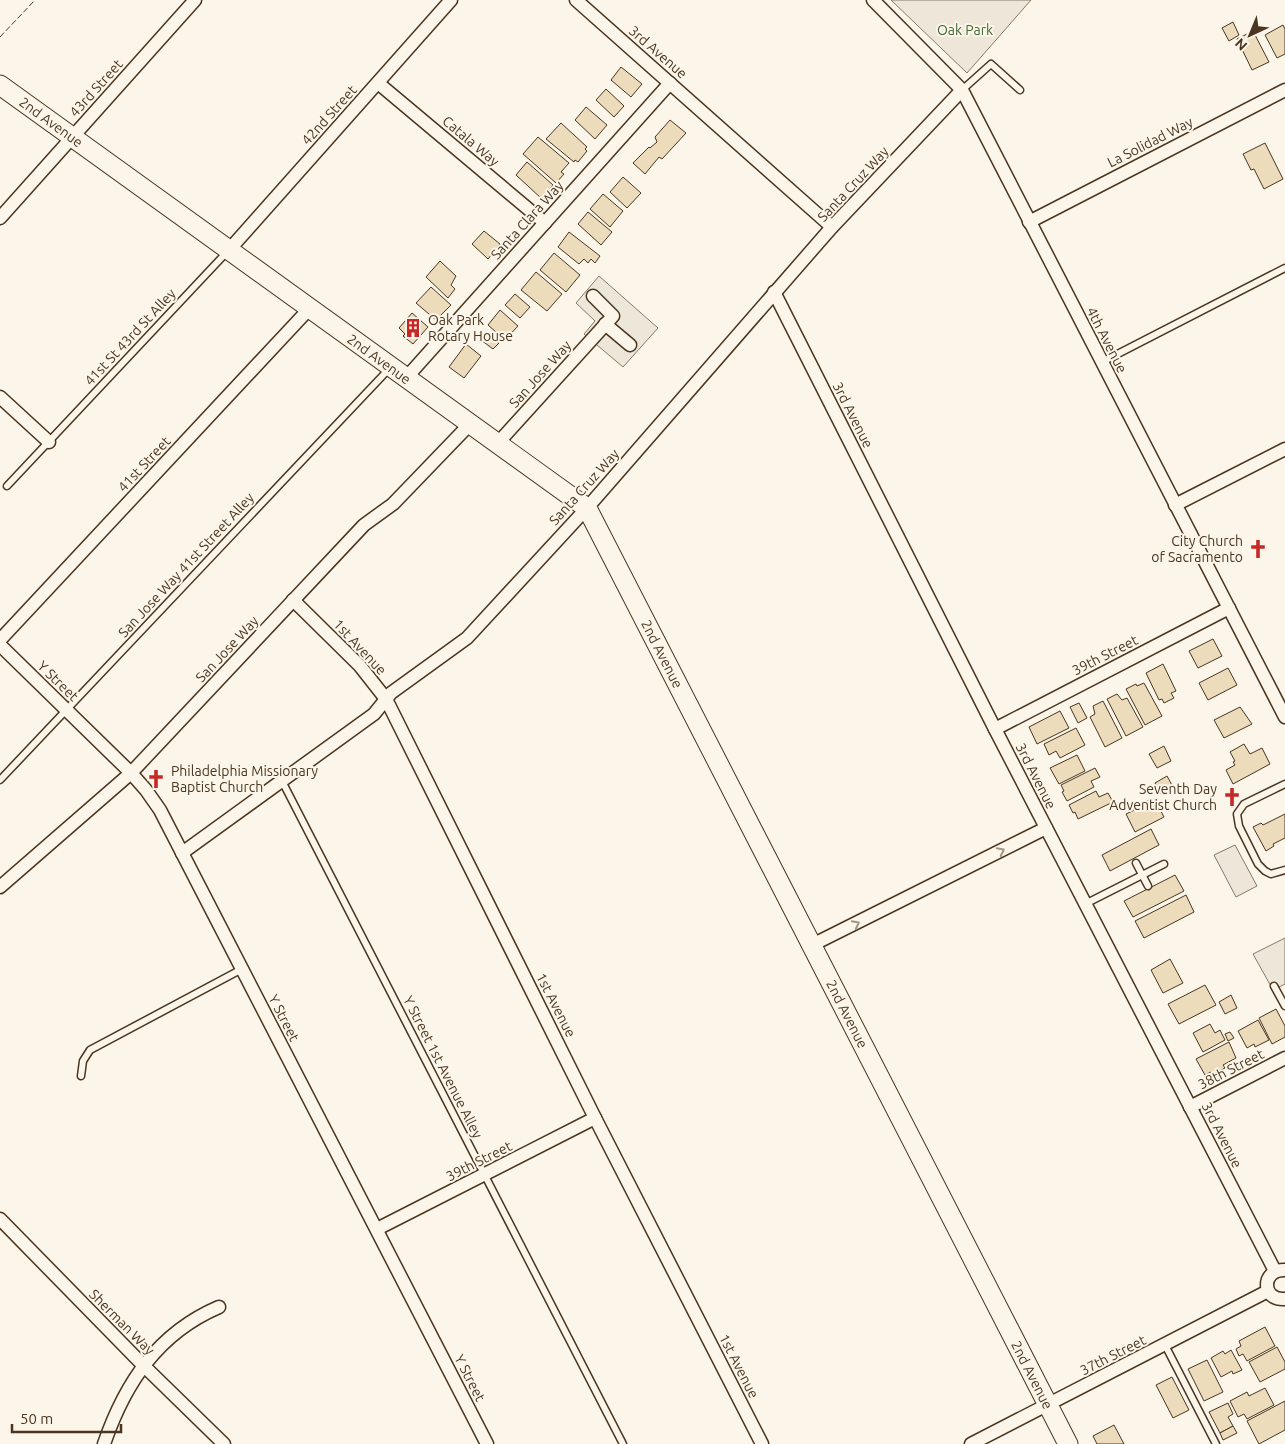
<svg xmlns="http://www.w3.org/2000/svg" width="1285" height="1444" font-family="Ubuntu,sans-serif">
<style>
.green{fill:#ede6d9;stroke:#887966}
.parking{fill:#ede7d9;stroke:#887966}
.building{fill:#ecdcbc;stroke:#4a3520}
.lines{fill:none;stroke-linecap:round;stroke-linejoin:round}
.lane-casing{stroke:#4a3520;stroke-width:9}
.street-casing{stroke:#4a3520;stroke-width:15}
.secondary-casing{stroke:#4a3520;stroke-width:21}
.lane{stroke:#fbf6e9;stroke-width:6}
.street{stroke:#fbf6e9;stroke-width:12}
.secondary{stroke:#fbf6e9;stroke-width:19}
.fence{stroke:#4a3520;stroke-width:1;stroke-dasharray:6 2.5;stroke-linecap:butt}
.oneway{stroke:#a29684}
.labels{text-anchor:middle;stroke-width:4;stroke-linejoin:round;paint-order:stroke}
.park-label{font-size:14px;fill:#436837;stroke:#fbf6e9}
.street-label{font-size:14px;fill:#4a3520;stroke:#fbf6e9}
.poi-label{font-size:14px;fill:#4a3520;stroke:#fbf6e9;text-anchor:start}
</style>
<rect width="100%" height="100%" fill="#fbf6e9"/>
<g class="green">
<polygon points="891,0 1031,0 967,73"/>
<polygon points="1235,845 1257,886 1236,897 1214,855"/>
</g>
<g class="parking">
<polygon points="599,276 658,328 623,367 584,334 595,321 576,303"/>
<polygon points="1285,938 1285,984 1273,990 1253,954"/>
</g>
<g class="building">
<polygon points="1233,22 1239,35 1229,41 1222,28"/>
<polygon points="1283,25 1285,29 1285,54 1277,58 1265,35"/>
<polygon points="1253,31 1269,62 1252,70 1237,39"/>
<polygon points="621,67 642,84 631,97 611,80"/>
<polygon points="606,89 624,106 614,117 596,100"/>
<polygon points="586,107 607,125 595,139 575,120"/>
<polygon points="670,120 686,133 662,159 659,157 645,174 633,163 649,147 650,148 657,142 655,137"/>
<polygon points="561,123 587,147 585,149 587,151 578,162 575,160 574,162 546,139"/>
<polygon points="538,137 569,163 561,172 564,174 556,183 523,154"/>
<polygon points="1265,143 1283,179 1264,189 1254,169 1251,170 1243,154"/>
<polygon points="527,162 553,185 542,199 516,175"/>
<polygon points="623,177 641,193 627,208 610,192"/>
<polygon points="603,194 623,211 610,227 590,209"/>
<polygon points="588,212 612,232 601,245 578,224"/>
<polygon points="484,231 500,244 488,259 472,244"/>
<polygon points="569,232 600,256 595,263 591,259 588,263 584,259 579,264 558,247"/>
<polygon points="554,253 580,275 566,292 540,270"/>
<polygon points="440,261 456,276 451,285 455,289 448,298 426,277"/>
<polygon points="536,272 562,294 547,311 521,290"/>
<polygon points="431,287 451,305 436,320 416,303"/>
<polygon points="515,294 530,307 520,318 505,305"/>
<polygon points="500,310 518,326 505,340 488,325"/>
<polygon points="412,313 428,327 413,344 403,336 405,334 399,328"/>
<polygon points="487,332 499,343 493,349 481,340"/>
<polygon points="466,344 481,356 464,378 449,367"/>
<polygon points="1213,639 1222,656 1198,668 1189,651"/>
<polygon points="1163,664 1176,691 1171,693 1174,698 1164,703 1162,699 1159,700 1146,673"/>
<polygon points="1228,668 1237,685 1208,700 1199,683"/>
<polygon points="1144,683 1162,716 1145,725 1126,689 1136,684 1137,686"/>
<polygon points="1117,694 1122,700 1127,698 1143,727 1126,736 1107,699"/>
<polygon points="1103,701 1122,738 1105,747 1090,717 1095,714 1093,706"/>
<polygon points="1079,703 1087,718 1078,723 1070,707"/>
<polygon points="1240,707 1252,724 1224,738 1214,720"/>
<polygon points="1060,711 1069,728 1037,744 1029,727"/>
<polygon points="1076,728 1085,745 1060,758 1056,751 1049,755 1044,744"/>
<polygon points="1244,744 1250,754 1262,748 1270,764 1233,784 1226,770 1235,765 1233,762 1235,761 1230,752"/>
<polygon points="1164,746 1171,761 1157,768 1149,754"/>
<polygon points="1077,755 1085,771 1059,784 1050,768"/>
<polygon points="1095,768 1100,777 1091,781 1094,787 1067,801 1062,792 1064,791 1061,785"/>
<polygon points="1167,776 1173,787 1161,794 1155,783"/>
<polygon points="1096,791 1099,797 1108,793 1113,802 1078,819 1075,812 1073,813 1069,805"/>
<polygon points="1149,800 1150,802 1155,800 1164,817 1135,832 1126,814 1145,805 1144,803"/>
<polygon points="1285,814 1285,838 1273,844 1274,846 1266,851 1253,827 1261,823 1263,825"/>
<polygon points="1151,829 1159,845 1110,871 1102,855"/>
<polygon points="1175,875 1184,891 1133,917 1124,901"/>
<polygon points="1186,895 1194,912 1144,938 1135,921"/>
<polygon points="1170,959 1183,983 1163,993 1151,970"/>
<polygon points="1205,985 1216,1005 1179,1024 1168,1004"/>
<polygon points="1231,995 1237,1008 1225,1014 1219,1002"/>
<polygon points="1276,1009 1285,1026 1285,1037 1272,1044 1259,1018"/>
<polygon points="1258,1020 1269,1040 1255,1047 1254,1044 1247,1048 1238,1031"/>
<polygon points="1210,1024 1215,1033 1220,1030 1225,1040 1203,1052 1193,1033"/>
<polygon points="1230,1032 1234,1038 1228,1041 1225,1034"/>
<polygon points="1229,1042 1236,1058 1223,1065 1225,1068 1212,1075 1211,1072 1205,1075 1196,1059"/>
<polygon points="1265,1327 1275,1346 1247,1361 1243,1354 1239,1356 1236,1349 1241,1346 1239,1341"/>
<polygon points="1277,1347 1285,1362 1285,1369 1260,1382 1249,1362"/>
<polygon points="1231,1350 1242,1370 1233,1374 1232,1371 1221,1377 1211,1358 1223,1351 1225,1354"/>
<polygon points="1207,1360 1223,1392 1204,1401 1188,1369"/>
<polygon points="1172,1377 1189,1410 1173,1418 1156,1385"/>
<polygon points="1265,1388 1274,1405 1247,1419 1244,1414 1238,1417 1230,1401 1247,1392 1249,1396"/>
<polygon points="1285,1401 1285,1430 1259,1444 1247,1421"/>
<polygon points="1228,1403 1233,1414 1228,1417 1233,1426 1220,1433 1209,1412"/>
<polygon points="1114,1425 1124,1444 1097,1444 1093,1436"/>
<polygon points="1233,1426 1237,1433 1223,1440 1220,1433"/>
</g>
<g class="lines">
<g class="lane-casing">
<g id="lane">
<polyline points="962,90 991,64 1020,90"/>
<polyline points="1102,362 1285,268"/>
<polyline points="7,486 227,252"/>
<polyline points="0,780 389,369"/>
<polyline points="282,781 623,1444"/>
<polyline points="1285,784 1244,804 1237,814 1239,826 1258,864 1265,871 1271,874 1285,870"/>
<polyline points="1136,863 1148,886"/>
<polyline points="1085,904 1164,864"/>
<polyline points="1274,986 1285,1006"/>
<polyline points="81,1076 83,1061 90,1050 242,969"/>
<polyline points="1165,1345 1216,1444"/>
</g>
</g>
<g class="street-casing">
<g id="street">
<polyline points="576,0 832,227"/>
<polyline points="873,0 962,90 1285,717"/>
<polyline points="378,83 545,223"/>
<polyline points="0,218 195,0"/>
<polyline points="1029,222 1285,90"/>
<polyline points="229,250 451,0"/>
<polyline points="774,292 995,729 1275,1271"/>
<polyline points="605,324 630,345"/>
<polyline points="406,378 670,83"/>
<polyline points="0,397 49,442"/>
<polyline points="497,444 613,316 593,296"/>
<polyline points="1175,505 1285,449"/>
<polyline points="293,600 360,666 386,699 595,1118 762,1444"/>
<polyline points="0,640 310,308"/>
<polyline points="0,645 131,773 146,790 160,810 487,1444"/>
<polyline points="995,729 1229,608"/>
<polyline points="182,853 374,714 391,693 467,638 587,508 832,227 962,90"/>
<polyline points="0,887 131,773 364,525 393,504 470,424"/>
<polyline points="812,945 1046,828"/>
<polyline points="1190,1107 1285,1058"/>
<polyline points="0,1219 143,1365 224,1444"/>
<polyline points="377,1229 595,1118"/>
<path d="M1285 1270C1261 1269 1261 1301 1285 1299"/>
<path d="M104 1444C125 1383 158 1333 219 1307"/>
<polyline points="971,1444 1268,1291"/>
</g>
</g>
<g class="secondary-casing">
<polyline id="secondary" points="0,85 587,508 1068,1444"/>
</g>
<use href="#lane" class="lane"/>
<use href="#street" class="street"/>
<use href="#secondary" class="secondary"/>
<polyline class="fence" points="0,37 35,0"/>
</g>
<defs><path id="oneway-chevron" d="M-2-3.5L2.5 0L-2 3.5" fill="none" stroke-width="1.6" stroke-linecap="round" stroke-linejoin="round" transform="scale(1.25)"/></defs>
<g class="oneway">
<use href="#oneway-chevron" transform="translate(1001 851) rotate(-27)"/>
<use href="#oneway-chevron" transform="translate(856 924) rotate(-27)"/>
</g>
<defs>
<g id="building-bare" transform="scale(1.5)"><path d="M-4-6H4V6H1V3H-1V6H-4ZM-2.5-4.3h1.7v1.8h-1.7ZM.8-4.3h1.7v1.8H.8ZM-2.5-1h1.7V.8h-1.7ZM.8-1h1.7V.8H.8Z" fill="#c62828" stroke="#fbf6e9" stroke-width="2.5" paint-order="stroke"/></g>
<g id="church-bare" transform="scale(1.5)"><path d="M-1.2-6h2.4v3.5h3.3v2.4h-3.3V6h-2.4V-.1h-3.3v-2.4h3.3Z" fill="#c62828" stroke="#fbf6e9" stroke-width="2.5" paint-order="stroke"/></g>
</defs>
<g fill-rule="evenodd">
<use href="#building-bare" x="413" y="328"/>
<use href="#church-bare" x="1258" y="549"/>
<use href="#church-bare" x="156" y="779"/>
<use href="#church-bare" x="1232" y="797"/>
</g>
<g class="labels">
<g class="park-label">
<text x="965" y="35">Oak Park</text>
</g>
<g class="street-label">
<text transform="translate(658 52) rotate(41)" y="5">3rd Avenue</text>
<text transform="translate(96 88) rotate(-48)" y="5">43rd Street</text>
<text transform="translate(329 115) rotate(-48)" y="5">42nd Street</text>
<text transform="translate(51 122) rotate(36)" y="5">2nd Avenue</text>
<text transform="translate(471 141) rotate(40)" y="5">Catala Way</text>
<text transform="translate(1150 142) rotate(-27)" y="5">La Solidad Way</text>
<text transform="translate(853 184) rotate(-47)" y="5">Santa Cruz Way</text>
<text transform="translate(527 220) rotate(-48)" y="5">Santa Clara Way</text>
<text transform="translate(130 337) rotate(-47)" y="5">41st St 43rd St Alley</text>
<text transform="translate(1107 340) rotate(63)" y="5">4th Avenue</text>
<text transform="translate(379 359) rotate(36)" y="5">2nd Avenue</text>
<text transform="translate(540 374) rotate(-48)" y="5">San Jose Way</text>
<text transform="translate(853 415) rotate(63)" y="5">3rd Avenue</text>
<text transform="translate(144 464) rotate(-47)" y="5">41st Street</text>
<text transform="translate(584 487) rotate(-48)" y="5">Santa Cruz Way</text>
<text transform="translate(186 565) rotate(-47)" y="5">San Jose Way 41st Street Alley</text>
<text transform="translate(360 647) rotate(47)" y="5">1st Avenue</text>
<text transform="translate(227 649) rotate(-47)" y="5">San Jose Way</text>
<text transform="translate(662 654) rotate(63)" y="5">2nd Avenue</text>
<text transform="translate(1105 655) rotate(-27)" y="5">39th Street</text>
<text transform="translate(58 681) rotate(44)" y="5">Y Street</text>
<text transform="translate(1036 776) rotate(63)" y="5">3rd Avenue</text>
<text transform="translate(556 1005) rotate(63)" y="5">1st Avenue</text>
<text transform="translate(847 1014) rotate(63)" y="5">2nd Avenue</text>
<text transform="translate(284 1018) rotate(63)" y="5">Y Street</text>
<text transform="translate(443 1067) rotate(63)" y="5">Y Street 1st Avenue Alley</text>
<text transform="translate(1231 1069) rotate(-27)" y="5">38th Street</text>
<text transform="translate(1222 1135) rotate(63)" y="5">3rd Avenue</text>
<text transform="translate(479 1161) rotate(-27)" y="5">39th Street</text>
<text transform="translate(122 1322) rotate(45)" y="5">Sherman Way</text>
<text transform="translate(1113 1355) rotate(-27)" y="5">37th Street</text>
<text transform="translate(739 1366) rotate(63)" y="5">1st Avenue</text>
<text transform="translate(1032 1375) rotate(63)" y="5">2nd Avenue</text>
<text transform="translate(470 1378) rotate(63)" y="5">Y Street</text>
</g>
<g class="poi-label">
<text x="428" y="325">Oak Park<tspan x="428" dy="16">Rotary House</tspan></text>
<text x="1243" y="546" text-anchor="end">City Church<tspan x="1243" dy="16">of Sacramento</tspan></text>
<text x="171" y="776">Philadelphia Missionary<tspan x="171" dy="16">Baptist Church</tspan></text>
<text x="1217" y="794" text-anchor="end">Seventh Day<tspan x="1217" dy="16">Adventist Church</tspan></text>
</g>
</g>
<g transform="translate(1250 35) rotate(224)" stroke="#fbf6e9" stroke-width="4" paint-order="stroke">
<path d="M0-4L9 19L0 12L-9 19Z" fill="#4a3520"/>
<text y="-8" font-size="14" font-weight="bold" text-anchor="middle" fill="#4a3520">N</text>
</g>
<path d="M12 1424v8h109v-8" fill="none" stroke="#4a3520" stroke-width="2.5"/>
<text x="20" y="1424" font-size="15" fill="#4a3520" stroke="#fbf6e9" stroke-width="4" paint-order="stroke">50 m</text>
</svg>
